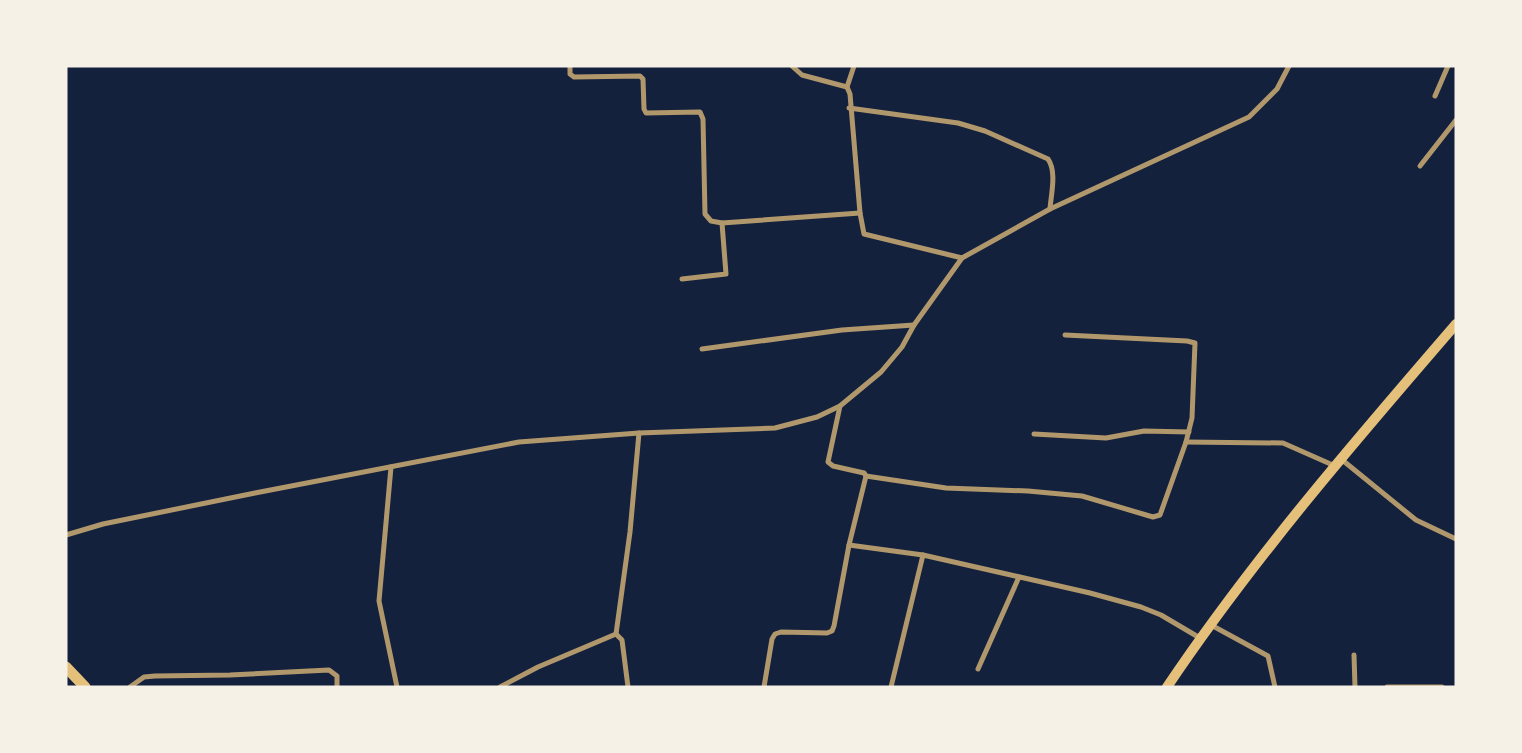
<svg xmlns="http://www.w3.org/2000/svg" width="1522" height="753" font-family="'PT Sans',sans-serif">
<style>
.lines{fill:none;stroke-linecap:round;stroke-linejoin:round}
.minor{stroke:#b1986c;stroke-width:5}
.secondary{stroke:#e5c07b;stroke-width:10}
.trunk{stroke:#e5c07b;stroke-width:11}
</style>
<rect width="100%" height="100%" fill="#14213d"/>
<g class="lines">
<g class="minor">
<polyline points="570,66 570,74 574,77 640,76 643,79 644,109 646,113 700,112 703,119 705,214 711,221 722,223 860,213"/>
<polyline points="792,66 802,75 847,87 850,94 860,213 864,234 962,258"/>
<polyline points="847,87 854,66"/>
<polyline points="1435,96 1448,66"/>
<path d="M849 108 958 123 985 131 1048 159C1057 172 1051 194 1050 209"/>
<polyline points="1420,166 1456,120"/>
<polyline points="682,279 726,274 722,223"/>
<polyline points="702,349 842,330 914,325"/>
<polyline points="1034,434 1106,438 1144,431 1189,432"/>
<polyline points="1186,442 1283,443 1335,466"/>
<polyline points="1341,459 1416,520 1456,539"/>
<polyline points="391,467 379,601 397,687"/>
<polyline points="866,476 946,488 1028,491 1082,496 1153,517 1160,515 1186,442 1192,418 1195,343 1187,341 1065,335"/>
<polyline points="66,535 103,524 255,493 519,442 639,433 775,428 817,417 840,406 881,372 902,347 914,325 962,258 1050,209 1249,117 1277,89 1289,66"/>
<polyline points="849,545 923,555 1090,593 1141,607 1161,615 1200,638"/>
<polyline points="1211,625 1268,656 1275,687"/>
<polyline points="616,634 630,532 639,433"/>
<polyline points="1354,655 1355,687"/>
<polyline points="978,669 1019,577"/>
<polyline points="130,687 144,677 155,676 230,675 329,670 337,676 337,687"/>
<polyline points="500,687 538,667 616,634 622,640 628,687"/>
<polyline points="764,687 772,639 775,634 781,632 827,633 832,631 834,626 849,545 866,476 864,473 833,466 828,462 840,406"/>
<polyline points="891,687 923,555"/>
<polyline points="1387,687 1442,687"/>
</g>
<path class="secondary" d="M1167 687C1253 559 1355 441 1456 324"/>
<polyline class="trunk" points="66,667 85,687"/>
</g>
<rect width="1522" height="753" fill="none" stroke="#f6f1e7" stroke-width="135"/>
</svg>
